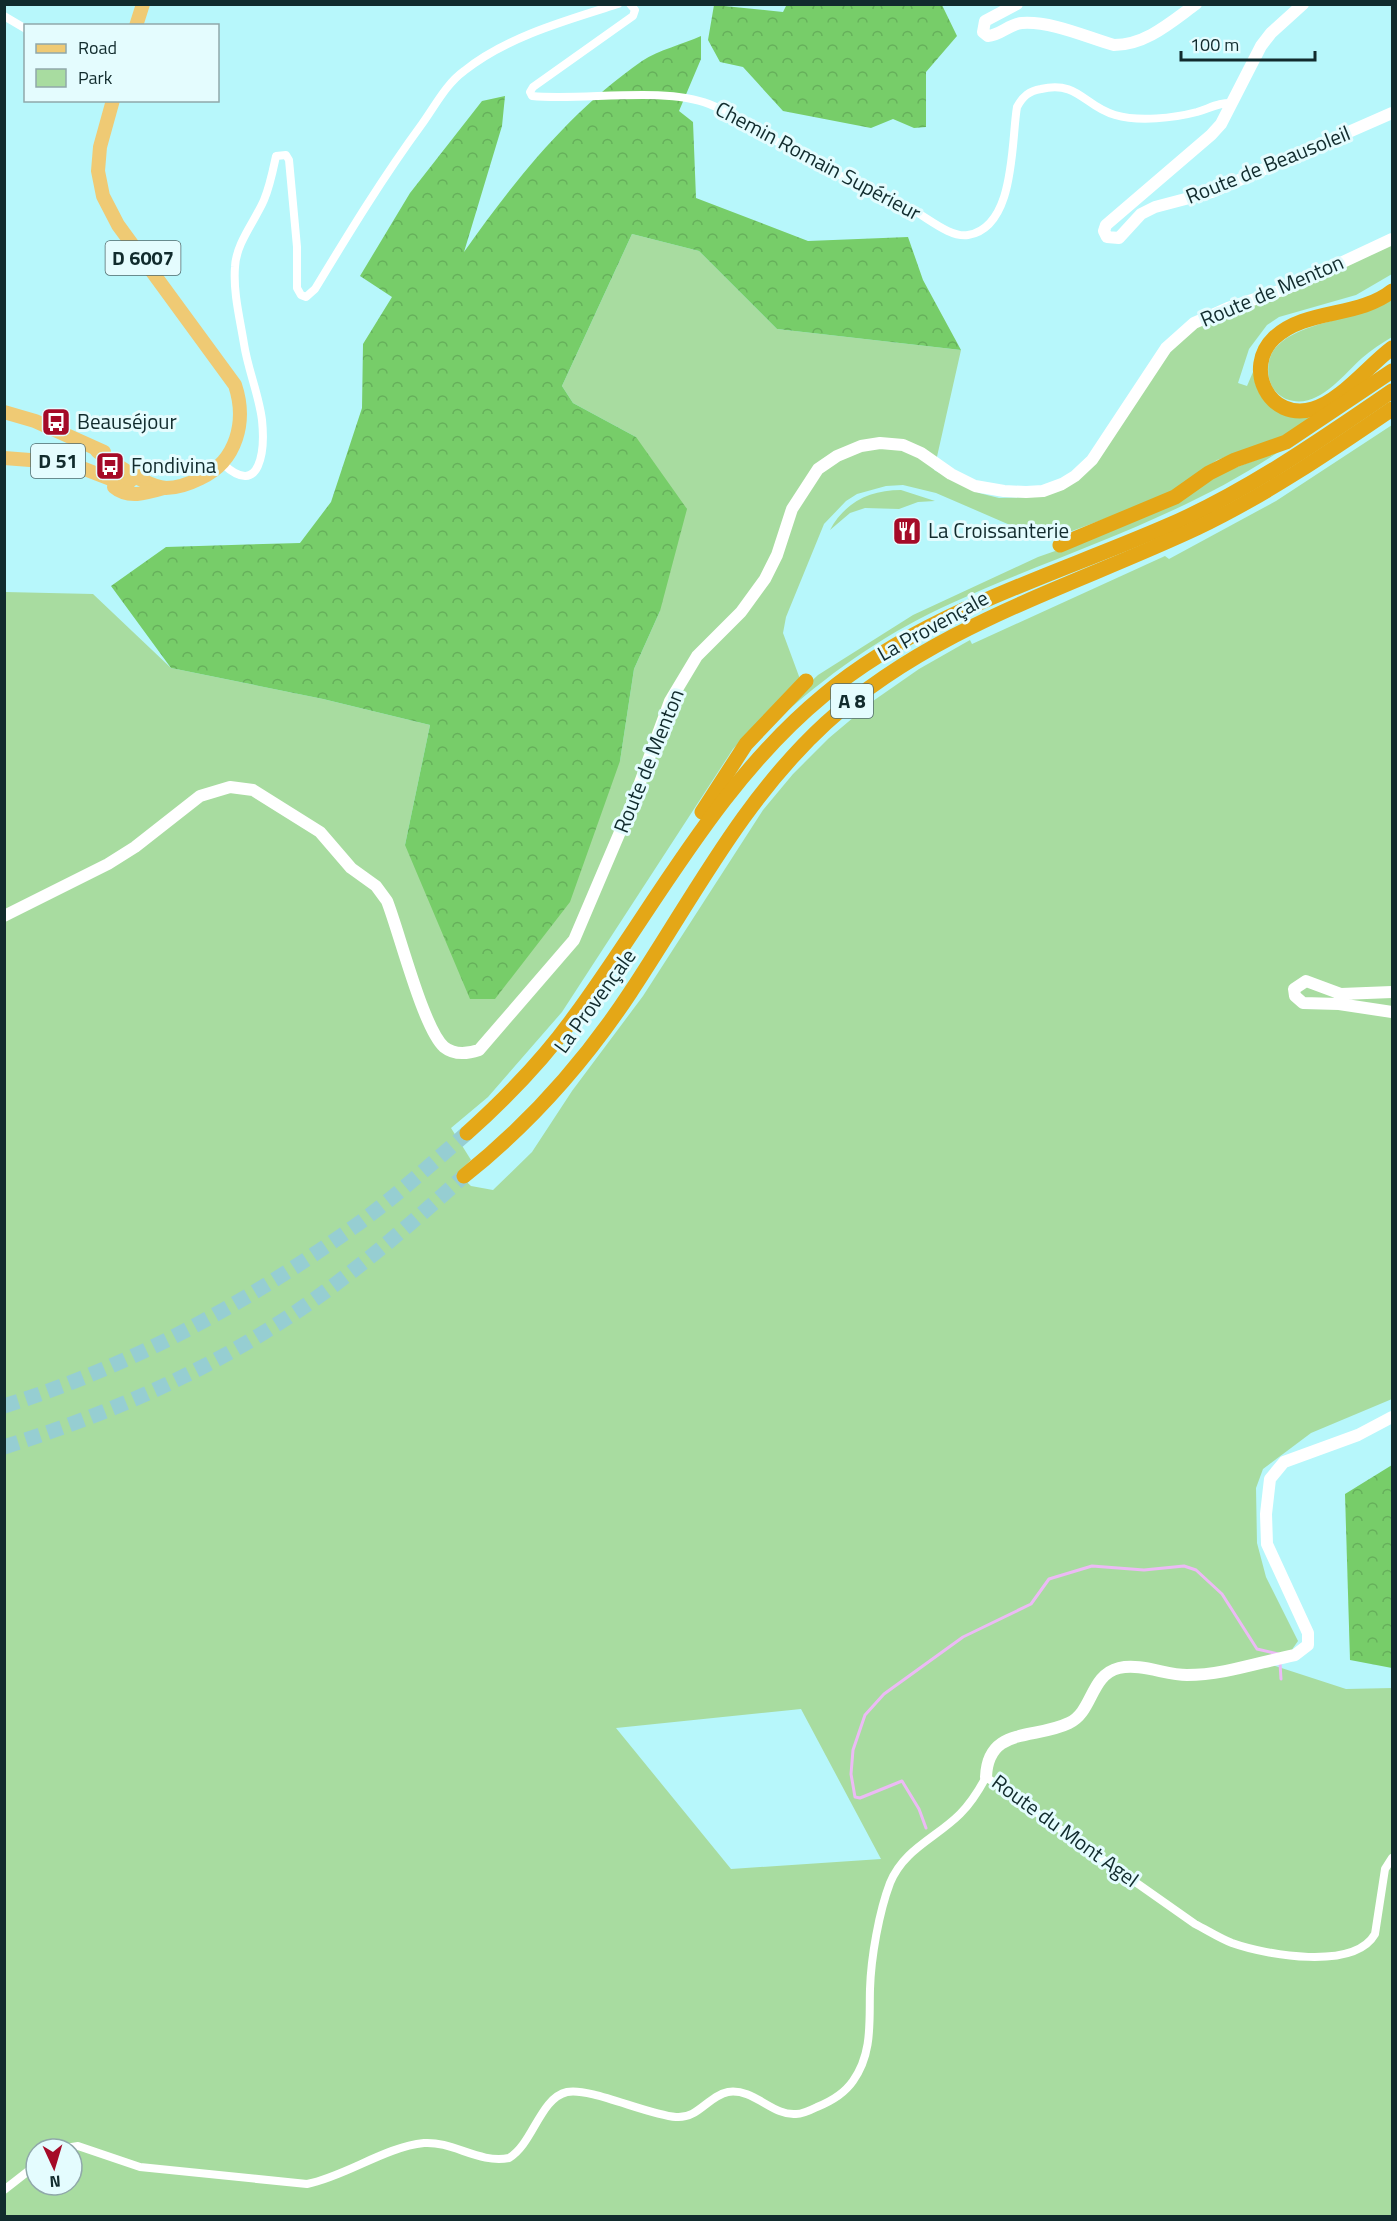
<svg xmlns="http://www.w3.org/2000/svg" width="1397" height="2221" font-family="'Titillium Web',sans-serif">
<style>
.green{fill:#a8dca0;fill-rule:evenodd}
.forest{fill:url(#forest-crowns)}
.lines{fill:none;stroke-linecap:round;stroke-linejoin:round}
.stream{stroke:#ecbaf5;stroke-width:3}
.highway-tunnel{stroke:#96ced2;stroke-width:15;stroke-dasharray:15 8;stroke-linecap:butt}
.street{stroke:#fff;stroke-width:8}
.secondary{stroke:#fff;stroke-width:12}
.primary{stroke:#efca74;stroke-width:14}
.highway{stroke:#e4a717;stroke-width:15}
.labels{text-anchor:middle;stroke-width:6;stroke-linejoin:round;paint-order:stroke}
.shield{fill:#e4fcfe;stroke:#506a6c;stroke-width:1.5}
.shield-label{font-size:20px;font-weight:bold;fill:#112b2d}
.street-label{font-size:21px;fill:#112b2d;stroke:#e4fcfe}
.poi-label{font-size:21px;fill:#112b2d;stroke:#e4fcfe;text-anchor:start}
</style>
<defs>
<pattern id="forest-crowns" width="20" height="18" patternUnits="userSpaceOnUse" patternTransform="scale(1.5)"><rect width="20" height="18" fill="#77cd69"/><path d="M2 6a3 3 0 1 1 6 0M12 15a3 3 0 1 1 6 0" fill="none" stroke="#66b05b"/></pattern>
</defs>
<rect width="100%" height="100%" fill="#b7f7fb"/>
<g class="green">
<path d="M632 234 699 251 777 329 961 350 934 470 979 493 999 498 1031 497 1066 486 1166 357 1181 340 1204 322 1392 244V274L1356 295 1279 317 1267 325 1249 349 1238 383 1247 386 1253 372C1257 406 1282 421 1315 417L1283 436 1217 460 1163 497 1072 531 1049 534 1024 531 936 493 903 485 886 486 857 494 846 501 824 524 786 617 783 633 800 679 733 749 562 1012 488 1097 451 1128 471 1160 457 1173 471 1186 493 1190 532 1152 572 1091 643 996 763 810 793 774 829 738 873 701 919 669 970 640 972 644 1165 556 1169 559 1276 501 1392 425V1399L1311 1433 1263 1469 1256 1488 1257 1543 1266 1577 1298 1641 1291 1651 1260 1661 1346 1689 1392 1688V2216H5V592L93 594 171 668 323 699 430 725 405 845 620 761 634 669 660 611 636 437 573 403 562 386ZM801 1709 881 1859 731 1869 616 1728ZM36 2149H72V2185H36Z"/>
<path d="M1392 299V337C1382 343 1371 350 1362 358 1342 376 1317 411 1286 399 1277 395 1271 387 1269 378 1258 319 1359 325 1392 299Z"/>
<path d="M1280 451C1179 519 1062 553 952 603 891 630 835 669 786 712L781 710 818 675 913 615 1038 557 1078 543 1221 473Z"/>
<path d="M901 490 935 501 918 502 899 509 865 508 850 513 830 530C845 502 870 490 901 490Z"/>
</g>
<g class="forest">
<polygon points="714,5 783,12 787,4 942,5 957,36 926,72 926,127 914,128 893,119 871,128 783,111 743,67 720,62 708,40"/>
<path d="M701 36V59L679 111 693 122 696 198 808 241 908 237 923 280 961 350 777 329 699 251 632 234 562 386 573 403 636 437 687 509 660 611 634 669 620 761 570 902 495 999H470L405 845 430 725 323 699 171 668 111 586 166 547 300 543 331 502 362 408 363 344 392 297 360 276 410 193 482 101 505 96 502 126 464 252C515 180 569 112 642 61 659 50 683 44 701 36Z"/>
<polygon points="1392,1465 1392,1668 1350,1660 1345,1494"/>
</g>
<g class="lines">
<g class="stream">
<polyline points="1280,1663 1281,1679"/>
<polyline points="926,1828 919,1809 902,1781 860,1798 855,1797 851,1774 853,1750 865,1715 884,1694 963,1637 1031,1604 1049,1579 1092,1566 1144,1570 1184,1566 1196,1570 1222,1594 1257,1649 1278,1654"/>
</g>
<g class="highway-tunnel">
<path d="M4 1406C129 1367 249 1302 355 1226 394 1198 430 1165 467 1133"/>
<path d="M4 1447C93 1419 183 1382 263 1333 336 1289 401 1233 464 1176"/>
</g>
<g class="street">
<path d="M630 4 635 10 633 16 533 87 530 92 532 96C582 101 664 86 709 104 744 118 775 142 808 160 842 178 878 191 911 209 927 217 950 238 968 235 1016 227 1011 141 1017 107 1023 96 1029 91 1041 89 1078 80 1085 107 1115 115 1139 122 1174 118 1197 112 1210 108 1220 102 1233 103"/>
<polyline points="4,16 26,29"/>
<path d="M223 464C261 499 265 449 262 420 259 395 248 370 244 344 240 319 233 292 235 267 236 243 255 221 264 200 270 186 273 170 276 156L286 155 289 160 297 247V288L301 295 306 297 315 289C349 233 383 177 422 124 435 106 446 84 464 71 506 37 567 20 618 4"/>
<path d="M59 2149 78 2146 140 2167 307 2184C346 2176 385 2147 424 2143 453 2141 479 2164 509 2158 533 2144 540 2098 567 2092 589 2087 648 2115 676 2117 698 2119 708 2096 728 2092 754 2088 772 2116 796 2114 803 2114 811 2110 817 2107 832 2101 844 2094 853 2081 873 2053 869 2021 870 1989 871 1957 879 1912 890 1883 904 1849 936 1838 960 1814 971 1803 979 1790 986 1777L1195 1924C1207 1930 1219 1938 1232 1943 1266 1955 1354 1971 1375 1934L1385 1869 1392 1858"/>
<polyline points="4,2190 36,2165"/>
</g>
<g class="secondary">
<path d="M1017 4 985 21 983 32 988 36C1001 35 1009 24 1022 23 1052 21 1086 37 1114 45 1146 45 1171 22 1196 4"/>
<polyline points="1303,4 1271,33 1261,46 1221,124 1211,135 1106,225 1104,231 1107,237 1119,238 1141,214 1155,207 1212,192 1392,113"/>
<path d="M4 916 108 864 135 847 200 796 230 787 253 790 320 832 351 868 376 886 387 901C399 931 423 1028 444 1047 454 1055 467 1054 479 1050L574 940 634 799 670 701 697 656 741 612 765 579 777 555 792 509 818 469 837 456 861 446 880 443 903 445 921 453 951 474 975 486 1004 491 1026 492 1043 491 1062 484 1075 476 1092 460 1166 348 1194 323 1228 308 1285 289 1392 239"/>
<polyline points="1392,992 1341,994 1306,981 1294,989 1295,996 1303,1003 1339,1004 1392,1012"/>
<path d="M986 1777C988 1726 1034 1740 1069 1723 1093 1712 1090 1675 1119 1668 1141 1663 1166 1675 1187 1675 1223 1675 1260 1662 1295 1655L1308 1645V1633L1267 1544 1266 1514 1270 1479 1284 1462 1358 1435 1392 1417"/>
</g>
<g class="primary">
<polyline points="136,26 143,4"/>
<polyline points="4,412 35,421 104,452"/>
<path d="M97 451 104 457C122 467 145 486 166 488 178 488 191 483 201 478 237 461 247 421 235 385L118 225 103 196 98 171 100 147 113 100"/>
<polyline points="4,458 69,463 126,485 136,475 143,476"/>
<path d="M114 487C128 499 147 493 164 488"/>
</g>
<g class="highway">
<path d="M1392 291C1358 318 1306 308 1274 338 1243 368 1269 422 1313 409 1341 401 1369 365 1392 348"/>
<polyline points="1060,545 1175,497 1209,473 1235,460 1286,442 1392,371"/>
<polyline points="702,812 746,744 806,681"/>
<path d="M467 1133C506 1098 543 1060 574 1017 655 907 717 783 824 695 924 612 1050 577 1167 526 1248 491 1320 440 1392 391"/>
<path d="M464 1176C528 1125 585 1061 630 993 692 900 742 800 826 723 933 626 1069 588 1197 528 1266 495 1329 452 1392 409"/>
</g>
</g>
<defs>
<g id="bus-square" transform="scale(1.5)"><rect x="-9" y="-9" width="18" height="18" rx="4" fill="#a50a27" stroke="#e4fcfe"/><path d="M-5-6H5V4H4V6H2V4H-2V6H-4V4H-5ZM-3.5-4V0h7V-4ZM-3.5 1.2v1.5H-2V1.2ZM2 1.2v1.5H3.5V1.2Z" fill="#fff"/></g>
<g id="restaurant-square" transform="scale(1.5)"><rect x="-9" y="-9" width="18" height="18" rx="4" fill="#a50a27" stroke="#e4fcfe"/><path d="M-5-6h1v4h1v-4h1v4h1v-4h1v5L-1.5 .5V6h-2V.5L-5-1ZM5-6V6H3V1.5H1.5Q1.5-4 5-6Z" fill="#fff"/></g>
</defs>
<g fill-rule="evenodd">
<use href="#bus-square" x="56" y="422"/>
<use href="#bus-square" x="110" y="466"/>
<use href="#restaurant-square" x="907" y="531"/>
</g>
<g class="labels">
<g class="shield">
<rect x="105.5" y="241" width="75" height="34" rx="4.5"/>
<rect x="31" y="444" width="54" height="34" rx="4.5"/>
<rect x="831" y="684" width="42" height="34" rx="4.5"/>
</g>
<g class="shield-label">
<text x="143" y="265">D 6007</text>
<text x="58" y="468">D 51</text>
<text x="852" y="708">A 8</text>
</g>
<g class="street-label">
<text transform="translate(818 161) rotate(28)" y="7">Chemin Romain Supérieur</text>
<text transform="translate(1268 165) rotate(-22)" y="7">Route de Beausoleil</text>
<text transform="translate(1272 291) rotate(-23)" y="7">Route de Menton</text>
<text transform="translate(933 626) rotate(-29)" y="7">La Provençale</text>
<text transform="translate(649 761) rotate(-68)" y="7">Route de Menton</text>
<text transform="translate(595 1001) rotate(-54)" y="7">La Provençale</text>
<text transform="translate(1065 1831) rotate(36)" y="7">Route du Mont Agel</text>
</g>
<g class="poi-label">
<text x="77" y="429">Beauséjour</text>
<text x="131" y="473">Fondivina</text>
<text x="928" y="538">La Croissanterie</text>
</g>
</g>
<rect width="1397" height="2221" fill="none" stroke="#112b2d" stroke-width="12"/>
<rect x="24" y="24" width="195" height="78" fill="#e4fcfe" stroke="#90a8aa" stroke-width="1.5"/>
<rect x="36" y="44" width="30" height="9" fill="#efca74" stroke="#90a8aa" stroke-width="1.5"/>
<text x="78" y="54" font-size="18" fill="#112b2d">Road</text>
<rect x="36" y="69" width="30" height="18" fill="#a8dca0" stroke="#90a8aa" stroke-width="1.5"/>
<text x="78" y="84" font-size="18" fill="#112b2d">Park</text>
<g transform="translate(54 2167) rotate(176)"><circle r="28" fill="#e4fcfe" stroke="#90a8aa" stroke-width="1.5"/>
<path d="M0-4.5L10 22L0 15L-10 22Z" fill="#a50a27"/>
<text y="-9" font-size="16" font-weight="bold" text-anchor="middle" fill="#112b2d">N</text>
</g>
<path d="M1181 51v9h134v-9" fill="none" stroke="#112b2d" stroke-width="3"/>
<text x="1190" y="51" font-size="18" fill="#112b2d" stroke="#e4fcfe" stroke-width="4.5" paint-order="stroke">100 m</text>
</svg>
